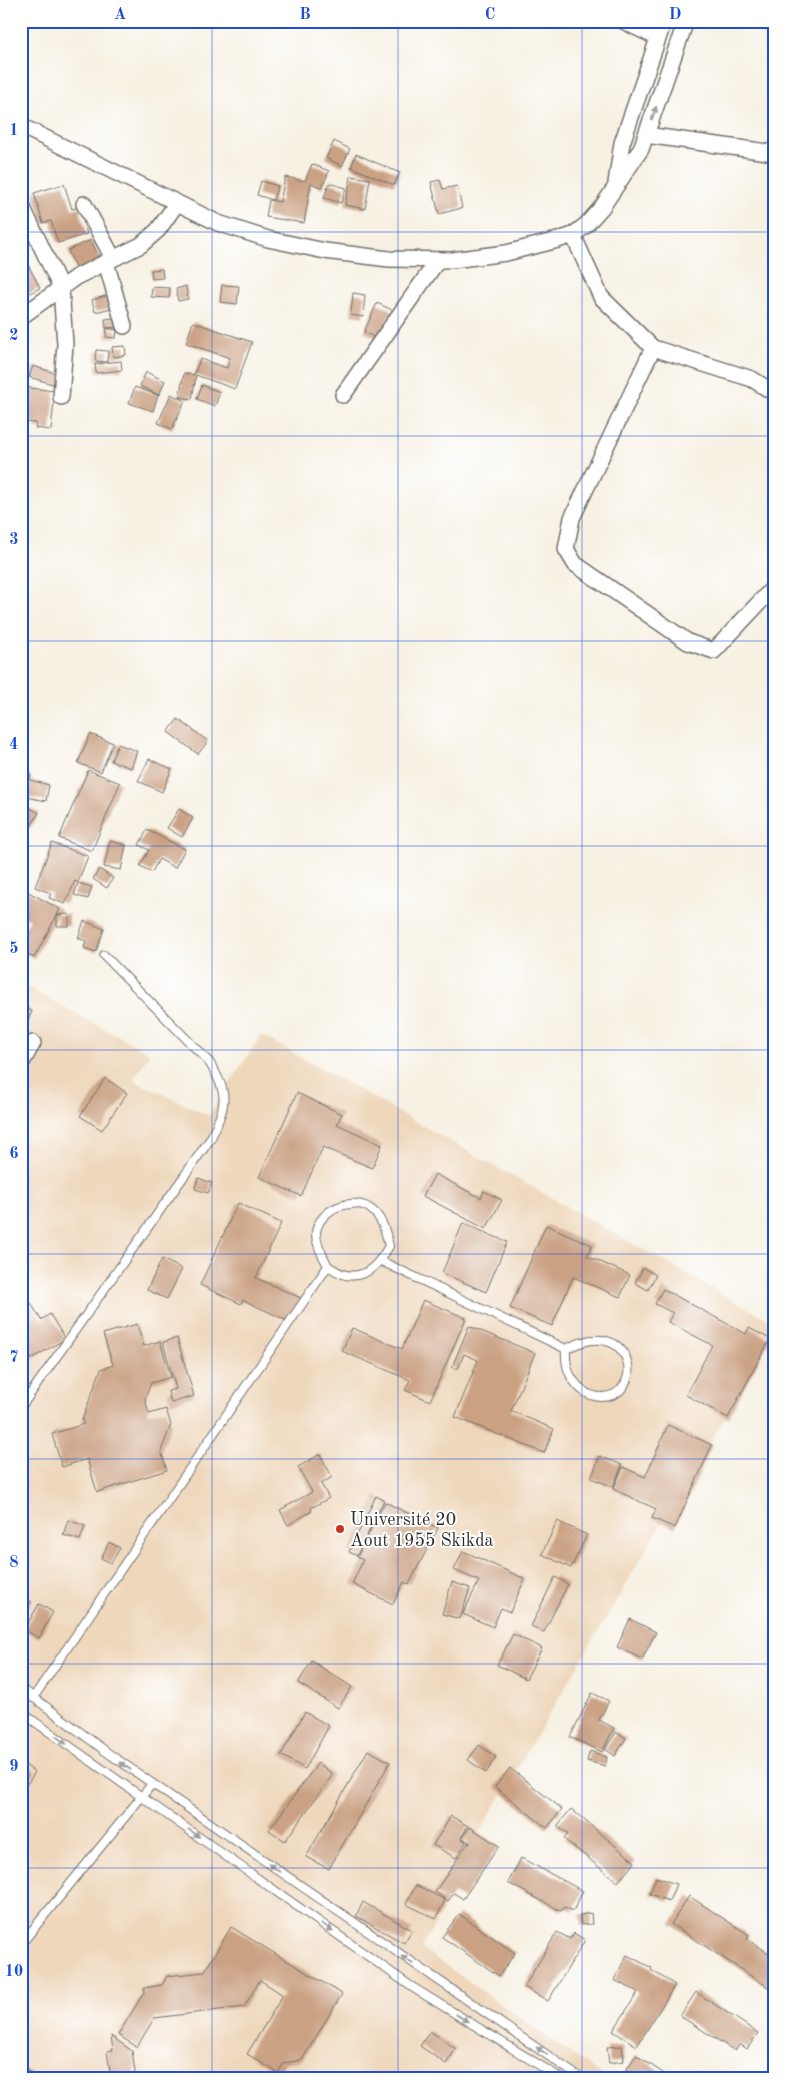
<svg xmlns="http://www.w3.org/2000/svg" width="795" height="2100" font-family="'Old Standard TT',serif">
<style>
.built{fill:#eed7bb}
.building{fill:#caa183}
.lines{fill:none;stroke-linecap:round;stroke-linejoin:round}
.lane-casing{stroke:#72706b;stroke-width:10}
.street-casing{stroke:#72706b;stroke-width:18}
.lane{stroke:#fff;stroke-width:8}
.street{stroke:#fff;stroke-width:15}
.oneway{fill:#a0a0a0}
.grid{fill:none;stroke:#1d4ed8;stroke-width:1;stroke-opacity:0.55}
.poi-dot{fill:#c8321e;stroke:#fff;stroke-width:2}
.labels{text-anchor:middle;stroke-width:4;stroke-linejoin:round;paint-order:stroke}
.poi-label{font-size:18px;fill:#2b2b2b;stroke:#fff;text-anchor:start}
.neatline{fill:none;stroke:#1d4ed8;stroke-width:2}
.grid-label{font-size:16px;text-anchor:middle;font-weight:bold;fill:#1d4ed8}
</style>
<rect width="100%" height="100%" fill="#fff"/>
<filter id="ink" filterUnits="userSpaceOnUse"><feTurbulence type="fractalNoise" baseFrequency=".02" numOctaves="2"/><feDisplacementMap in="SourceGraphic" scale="10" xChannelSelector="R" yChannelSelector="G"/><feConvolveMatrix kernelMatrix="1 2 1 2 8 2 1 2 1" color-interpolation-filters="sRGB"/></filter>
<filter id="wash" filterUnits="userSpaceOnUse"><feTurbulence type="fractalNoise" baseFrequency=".0096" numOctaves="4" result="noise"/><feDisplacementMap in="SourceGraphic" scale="20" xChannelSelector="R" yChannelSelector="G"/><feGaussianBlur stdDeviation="1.12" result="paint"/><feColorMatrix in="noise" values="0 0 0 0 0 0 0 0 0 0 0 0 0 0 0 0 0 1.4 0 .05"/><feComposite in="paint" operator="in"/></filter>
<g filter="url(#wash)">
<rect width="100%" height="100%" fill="#f7f1e3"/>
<polygon class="built" points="21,984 150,1053 133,1080 209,1116 261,1035 774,1323 774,1334 482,1828 439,1917 421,1948 607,2079 21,2079"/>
<g id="blocks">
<g class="building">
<polygon points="334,141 350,149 342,166 326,158"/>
<polygon points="356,154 400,173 394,185 351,167"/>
<polygon points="312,164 329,171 322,188 311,183 304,223 266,217 269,200 280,202 285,177 305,181"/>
<polygon points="351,176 370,179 365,209 345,205"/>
<polygon points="440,180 443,189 457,186 462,208 439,214 431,182"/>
<polygon points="261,181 278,186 273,200 257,195"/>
<polygon points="329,183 346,188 341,203 324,198"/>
<polygon points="64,184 72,209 79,207 87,234 58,243 51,221 43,223 34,193"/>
<polygon points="91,240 101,261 77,272 68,250"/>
<polygon points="21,251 40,288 24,296 21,290"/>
<polygon points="162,269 163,278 152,279 151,270"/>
<polygon points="222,285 239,286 237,304 220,302"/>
<polygon points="186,286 188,299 178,301 176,289"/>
<polygon points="152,287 170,288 169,298 151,297"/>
<polygon points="353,293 365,295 363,317 351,315"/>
<polygon points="109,295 112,308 95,312 92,300"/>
<polygon points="377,303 392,310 378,339 364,332"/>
<polygon points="120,317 121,327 106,328 105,319"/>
<polygon points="193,322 252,342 235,389 196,375 192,399 179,397 184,373 194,375 200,359 227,368 230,358 186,343"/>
<polygon points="107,328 117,330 116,338 106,337"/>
<polygon points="125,346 126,355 113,357 112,347"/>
<polygon points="96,350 108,351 107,362 95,361"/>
<polygon points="121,361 122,370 96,373 95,364"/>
<polygon points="33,366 62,375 59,386 29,377"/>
<polygon points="146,372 165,381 159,395 140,386"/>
<polygon points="202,385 220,392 215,406 197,399"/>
<polygon points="22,387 55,391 51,430 35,428 36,423 21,422"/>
<polygon points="135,387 158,395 153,411 129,403"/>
<polygon points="171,394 185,401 172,429 158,423"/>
<polygon points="178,719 208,741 198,754 168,732"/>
<polygon points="90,734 113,743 101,772 78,763"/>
<polygon points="118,744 137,751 131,768 111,761"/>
<polygon points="149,759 172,769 162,792 138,781"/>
<polygon points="88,770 120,783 92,851 59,838"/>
<polygon points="21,773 31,775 30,780 49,785 46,801 21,796"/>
<polygon points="21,803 39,813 29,829 21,824"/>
<polygon points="179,809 193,818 182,837 167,828"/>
<polygon points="147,830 185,849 175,868 159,859 152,872 140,866 149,850 139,845"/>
<polygon points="110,841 126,845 121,870 104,867"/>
<polygon points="52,843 88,856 78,882 75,881 65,904 49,898 51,893 35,887"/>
<polygon points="99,869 113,878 107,888 93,879"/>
<polygon points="78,883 92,887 88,899 74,895"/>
<polygon points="21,888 60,909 57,915 69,914 69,926 57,926 57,915 34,958 21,951 21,935 30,919 21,915"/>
<polygon points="84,921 104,929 96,952 84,948 86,941 78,938"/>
<polygon points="21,1006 32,1011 21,1036"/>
<polygon points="105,1078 127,1093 102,1130 80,1116"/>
<polygon points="297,1093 342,1114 337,1124 382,1145 372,1168 323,1147 301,1196 259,1177"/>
<polygon points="435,1174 481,1198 484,1191 502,1200 486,1229 423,1196"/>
<polygon points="198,1178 212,1183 208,1193 195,1189"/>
<polygon points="238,1203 281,1223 256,1278 301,1298 290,1322 243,1300 241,1304 200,1285"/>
<polygon points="463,1223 507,1242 486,1292 442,1273"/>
<polygon points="546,1225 592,1245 587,1256 630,1275 620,1297 573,1277 552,1326 510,1308"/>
<polygon points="162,1259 182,1269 167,1299 147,1290"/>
<polygon points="643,1268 656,1275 648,1290 635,1283"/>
<polygon points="663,1289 746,1334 749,1328 770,1339 728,1418 686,1395 712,1345 668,1322 673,1313 655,1304"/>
<polygon points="423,1300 466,1318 430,1401 405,1390 410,1380 342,1351 352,1328 402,1349"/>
<polygon points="31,1303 41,1320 50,1314 65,1339 21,1365 21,1309"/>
<polygon points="137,1324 144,1346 160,1341 171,1377 151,1383 145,1399 149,1414 166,1409 171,1425 161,1451 167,1470 97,1492 87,1459 62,1467 52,1434 84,1424 82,1420 101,1369 113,1365 103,1334"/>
<polygon points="469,1326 535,1353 511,1411 554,1429 544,1453 455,1417 478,1360 464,1354 458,1369 452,1367"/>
<polygon points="177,1338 194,1396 171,1403 168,1391 176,1389 163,1342"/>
<polygon points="668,1425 712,1445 675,1528 652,1518 656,1509 613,1489 623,1467 645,1477"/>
<polygon points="320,1454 332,1477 321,1484 329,1498 311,1508 312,1511 288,1525 280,1510 312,1492 298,1467"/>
<polygon points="600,1456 622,1465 613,1487 591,1478"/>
<polygon points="376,1496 384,1500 357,1556 349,1552"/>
<polygon points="385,1502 438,1528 409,1584 404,1582 393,1604 352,1584 363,1560 357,1557"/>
<polygon points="68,1520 85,1526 80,1540 63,1535"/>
<polygon points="557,1521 587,1535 571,1568 542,1554"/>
<polygon points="109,1542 120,1548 111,1563 101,1558"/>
<polygon points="463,1551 525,1579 510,1612 501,1608 493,1627 463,1614 479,1581 454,1570"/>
<polygon points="555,1577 568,1584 544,1632 531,1626"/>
<polygon points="452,1582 470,1588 460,1619 442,1614"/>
<polygon points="21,1594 32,1602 21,1615"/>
<polygon points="39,1604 53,1612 39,1638 24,1630"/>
<polygon points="630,1619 656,1632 642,1659 617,1647"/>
<polygon points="513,1634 542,1648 526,1679 497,1665"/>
<polygon points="312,1661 352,1687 338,1708 298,1683"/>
<polygon points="592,1693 609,1701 599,1720 614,1728 602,1752 570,1737"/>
<polygon points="305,1712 329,1726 305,1769 281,1755"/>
<polygon points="616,1732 626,1738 615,1756 605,1749"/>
<polygon points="479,1745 496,1757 486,1773 468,1760"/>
<polygon points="368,1750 390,1762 329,1869 306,1857"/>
<polygon points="590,1751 607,1757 605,1766 587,1761"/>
<polygon points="21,1762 35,1772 21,1793"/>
<polygon points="318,1763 333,1774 285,1841 269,1830"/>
<polygon points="510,1768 562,1809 547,1828 495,1787"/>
<polygon points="571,1809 635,1862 618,1882 564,1839 568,1834 557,1826"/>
<polygon points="451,1816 468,1826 461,1838 466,1842 456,1858 433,1845"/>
<polygon points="470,1827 499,1846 463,1899 454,1893 448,1901 435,1892 468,1843 470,1843 462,1838"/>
<polygon points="521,1858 583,1891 573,1911 564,1907 561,1911 508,1883"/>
<polygon points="656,1877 676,1884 669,1901 650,1894"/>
<polygon points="416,1885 445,1900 436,1919 406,1904"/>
<polygon points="689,1896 749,1935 747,1939 774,1957 774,1991 671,1924"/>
<polygon points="363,1902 412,1930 404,1943 356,1916"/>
<polygon points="591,1913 592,1924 581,1925 580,1915"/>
<polygon points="459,1914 515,1953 499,1976 442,1937"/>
<polygon points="231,1927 342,1994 302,2060 284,2063 278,2073 247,2054 283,1995 260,1980 244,2007 154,2018 137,2047 118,2035 144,1992 144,1988 162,1985 167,1976 204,1972"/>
<polygon points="557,1932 570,1939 574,1933 585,1940 548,2001 524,1987"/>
<polygon points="627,1955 652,1968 651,1970 675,1985 637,2046 613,2031 638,1992 614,1980"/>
<polygon points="696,1992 758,2033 747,2049 740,2044 735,2051 680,2016"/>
<polygon points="430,2031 456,2049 446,2064 420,2046"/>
<polygon points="111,2036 132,2051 136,2079 111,2079 107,2051 113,2050"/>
<polygon points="622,2046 624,2061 609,2063 607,2047"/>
<polygon points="636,2055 672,2079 620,2079"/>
<polygon points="21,2067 31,2073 28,2079 21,2079"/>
</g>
</g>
</g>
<g filter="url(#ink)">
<use href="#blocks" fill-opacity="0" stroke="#72706b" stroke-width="1"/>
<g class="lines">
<g class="lane-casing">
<g id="lane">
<path d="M381 1261 566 1349C633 1313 647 1394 603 1397 596 1397 588 1395 582 1390 569 1378 565 1367 566 1349"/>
<path d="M21 1407 211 1138C226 1104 230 1095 209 1062L104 955"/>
<polyline points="21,1688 108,1753 582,2079"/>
<path d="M33 1698 328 1266C323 1256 316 1245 316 1233 318 1209 355 1194 373 1211 383 1220 386 1233 389 1246 380 1262 367 1279 346 1275 340 1274 333 1269 328 1266"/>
<polyline points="21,1712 412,1987 562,2079"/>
<polyline points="21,1944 152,1784"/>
</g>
</g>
<g class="street-casing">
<g id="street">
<polyline points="623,21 658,38"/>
<polyline points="21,126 218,223 268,239 325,251 389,259 452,260 506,253 558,240 573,235 586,225 602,207 641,149 686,21"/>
<polyline points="646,135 774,153"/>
<polyline points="616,183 622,143 664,21"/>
<polyline points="21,204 61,288 65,344 61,397"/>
<polyline points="84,204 113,258"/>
<polyline points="573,235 601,297 653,348 752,379 774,393"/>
<polyline points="106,262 124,326"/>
<polyline points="21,317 76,277 141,245 158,230 177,203"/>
<polyline points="653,348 572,518 566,549 575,564 688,642 714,651 774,587"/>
<polyline points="343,395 438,260"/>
<polyline points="21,1064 33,1043"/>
</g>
</g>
<use href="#lane" class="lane"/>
<use href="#street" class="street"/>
</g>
<defs><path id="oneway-solid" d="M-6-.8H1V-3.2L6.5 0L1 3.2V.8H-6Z" transform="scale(1.25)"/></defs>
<g class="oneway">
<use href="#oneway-solid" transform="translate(654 113) rotate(-71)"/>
<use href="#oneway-solid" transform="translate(61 1740) rotate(35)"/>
<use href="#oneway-solid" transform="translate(125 1766) rotate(-146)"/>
<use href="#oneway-solid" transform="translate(194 1833) rotate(35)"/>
<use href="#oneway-solid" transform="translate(274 1868) rotate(-145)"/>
<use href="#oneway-solid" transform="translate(327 1927) rotate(35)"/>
<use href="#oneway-solid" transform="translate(407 1960) rotate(-146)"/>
<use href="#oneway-solid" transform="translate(462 2018) rotate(31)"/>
<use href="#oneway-solid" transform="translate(542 2051) rotate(-146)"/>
</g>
</g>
<path class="grid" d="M212 21V2079M398 21V2079M582 21V2079M21 232H774M21 436H774M21 641H774M21 846H774M21 1050H774M21 1254H774M21 1459H774M21 1664H774M21 1868H774"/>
<circle class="poi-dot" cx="340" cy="1529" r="5"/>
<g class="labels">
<g class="poi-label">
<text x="350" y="1525">Université 20<tspan x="350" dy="21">Aout 1955 Skikda</tspan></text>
</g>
</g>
<rect width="795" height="2100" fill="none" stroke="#fff" stroke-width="55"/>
<rect x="28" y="28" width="740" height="2044" class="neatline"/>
<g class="grid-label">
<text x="120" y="19">A</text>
<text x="305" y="19">B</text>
<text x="490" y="19">C</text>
<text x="675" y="19">D</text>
<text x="14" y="135">1</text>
<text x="14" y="340">2</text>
<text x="14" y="544">3</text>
<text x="14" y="749">4</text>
<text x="14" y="953">5</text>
<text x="14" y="1158">6</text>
<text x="14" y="1362">7</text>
<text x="14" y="1567">8</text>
<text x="14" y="1771">9</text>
<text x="14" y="1976">10</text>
</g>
</svg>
